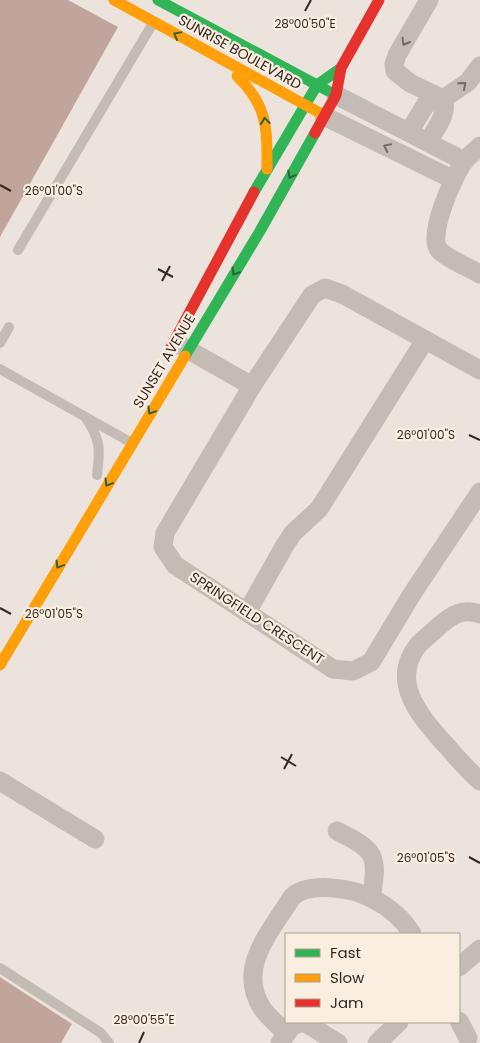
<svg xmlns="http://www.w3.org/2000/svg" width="480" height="1043" font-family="Poppins,sans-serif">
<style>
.building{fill:#c1a59c}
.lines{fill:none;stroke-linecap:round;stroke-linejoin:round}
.lane{stroke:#c4bbb5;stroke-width:10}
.street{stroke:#c4bbb5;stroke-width:19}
.fast{stroke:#30b455;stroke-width:11}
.slow{stroke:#ff9f0a;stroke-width:11}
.jam{stroke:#e5322d;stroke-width:11}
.oneway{stroke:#336038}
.oneway2{stroke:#756a65}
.ticks{fill:none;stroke:#352824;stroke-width:2}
.labels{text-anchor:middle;stroke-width:4.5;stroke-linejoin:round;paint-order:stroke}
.street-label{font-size:14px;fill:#352824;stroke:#faeee1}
.ticks-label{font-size:12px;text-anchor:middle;fill:#352824;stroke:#faeee1;stroke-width:4.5;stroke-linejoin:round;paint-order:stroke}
</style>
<rect width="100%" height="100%" fill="#ece4dc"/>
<g class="building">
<polygon points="0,0 68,0 118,27 0,237"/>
<polygon points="0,977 72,1024 61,1043 0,1043"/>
</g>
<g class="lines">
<g class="lane">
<polyline points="18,250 153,23"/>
<polyline points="0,343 9,327"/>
<polyline points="0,369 132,443"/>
<path d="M87 420C101 440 100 451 97 475"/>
<polyline points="0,968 101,1033 109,1043"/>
</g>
<g class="street">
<polyline points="429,0 397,55 394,64 395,71 410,83 443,99 468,82 480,66"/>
<polyline points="336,95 464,161"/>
<polyline points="324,116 454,180"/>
<path d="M409 132 426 104 443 99C449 114 435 129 428 142"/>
<path d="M480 146C475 151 467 157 463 163 453 177 427 236 439 250 447 259 470 268 480 274"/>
<polyline points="178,344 252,386 165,533 163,547 175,565 333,669 353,671 371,662 412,594 480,492"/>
<polyline points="252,386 312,295 325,288 342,294 480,370"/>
<polyline points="247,612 285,545 293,533 319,509 425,340"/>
<path d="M480 614C462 608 452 615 439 626 433 632 425 638 419 644 389 680 419 715 443 742 455 755 467 770 480 781"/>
<polyline points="0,781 95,839"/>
<path d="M337 831C375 850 379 854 371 898"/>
<polyline points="459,967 480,949"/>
<polyline points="459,1021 468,1038"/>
<path d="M286 1033C278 1025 268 1017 262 1008 236 968 271 931 292 897 309 881 353 888 373 899 389 907 403 919 412 934"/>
<polyline points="280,1043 292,1026 304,1022 338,1043"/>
<polyline points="377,1043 399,1022"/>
</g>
<g class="fast">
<polyline points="158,0 332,93"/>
<polyline points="254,192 317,85 341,68"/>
<polyline points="185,356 260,231 315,133"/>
</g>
<g class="slow">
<polyline points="114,0 320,113"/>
<path d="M237 76C268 106 267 128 267 169"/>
<polyline points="0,665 185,356"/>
</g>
<g class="jam">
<polyline points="315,133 336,95 341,68 379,0"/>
<polyline points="171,347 254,192"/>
</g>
</g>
<defs><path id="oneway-chevron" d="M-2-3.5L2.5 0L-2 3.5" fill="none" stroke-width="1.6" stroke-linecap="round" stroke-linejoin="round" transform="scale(1.25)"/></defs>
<g class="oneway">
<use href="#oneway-chevron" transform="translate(177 35) rotate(-151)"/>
<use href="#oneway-chevron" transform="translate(265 121) rotate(-96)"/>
<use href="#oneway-chevron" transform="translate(291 175) rotate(119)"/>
<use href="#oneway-chevron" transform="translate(235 272) rotate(121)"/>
<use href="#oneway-chevron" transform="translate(151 411) rotate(121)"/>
<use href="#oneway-chevron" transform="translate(108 483) rotate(121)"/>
<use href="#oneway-chevron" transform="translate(59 565) rotate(121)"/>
</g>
<g class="oneway2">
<use href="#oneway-chevron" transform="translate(405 42) rotate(120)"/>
<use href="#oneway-chevron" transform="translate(463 85) rotate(-41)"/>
<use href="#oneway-chevron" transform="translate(387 147) rotate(-154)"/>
</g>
<path class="ticks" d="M305 11 311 0M0 185 11 191M158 269 173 277M162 281 170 266M469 435 480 440M0 608 11 614M281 757 296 766M284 769 292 754M469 857 480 863M139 1043 144 1032"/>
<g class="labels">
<g class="street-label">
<text transform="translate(240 52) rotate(29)" y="5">SUNRISE BOULEVARD</text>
<text transform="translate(164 361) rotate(-59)" y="5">SUNSET AVENUE</text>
<text transform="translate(257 618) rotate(33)" y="5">SPRINGFIELD CRESCENT</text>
</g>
</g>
<g class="ticks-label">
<text x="305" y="28">28°00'50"E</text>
<text x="54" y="195">26°01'00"S</text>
<text x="426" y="439">26°01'00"S</text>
<text x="54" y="618">26°01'05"S</text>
<text x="426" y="862">26°01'05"S</text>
<text x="144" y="1024">28°00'55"E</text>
</g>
<rect x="285" y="933" width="175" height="90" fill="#faeee1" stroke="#ab9f95"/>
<rect x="295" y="949" width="25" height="8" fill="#30b455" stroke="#ab9f95"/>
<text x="330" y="958" font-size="15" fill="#352824">Fast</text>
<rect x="295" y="974" width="25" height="8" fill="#ff9f0a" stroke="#ab9f95"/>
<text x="330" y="983" font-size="15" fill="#352824">Slow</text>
<rect x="295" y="999" width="25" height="8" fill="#e5322d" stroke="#ab9f95"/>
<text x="330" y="1008" font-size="15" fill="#352824">Jam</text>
</svg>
